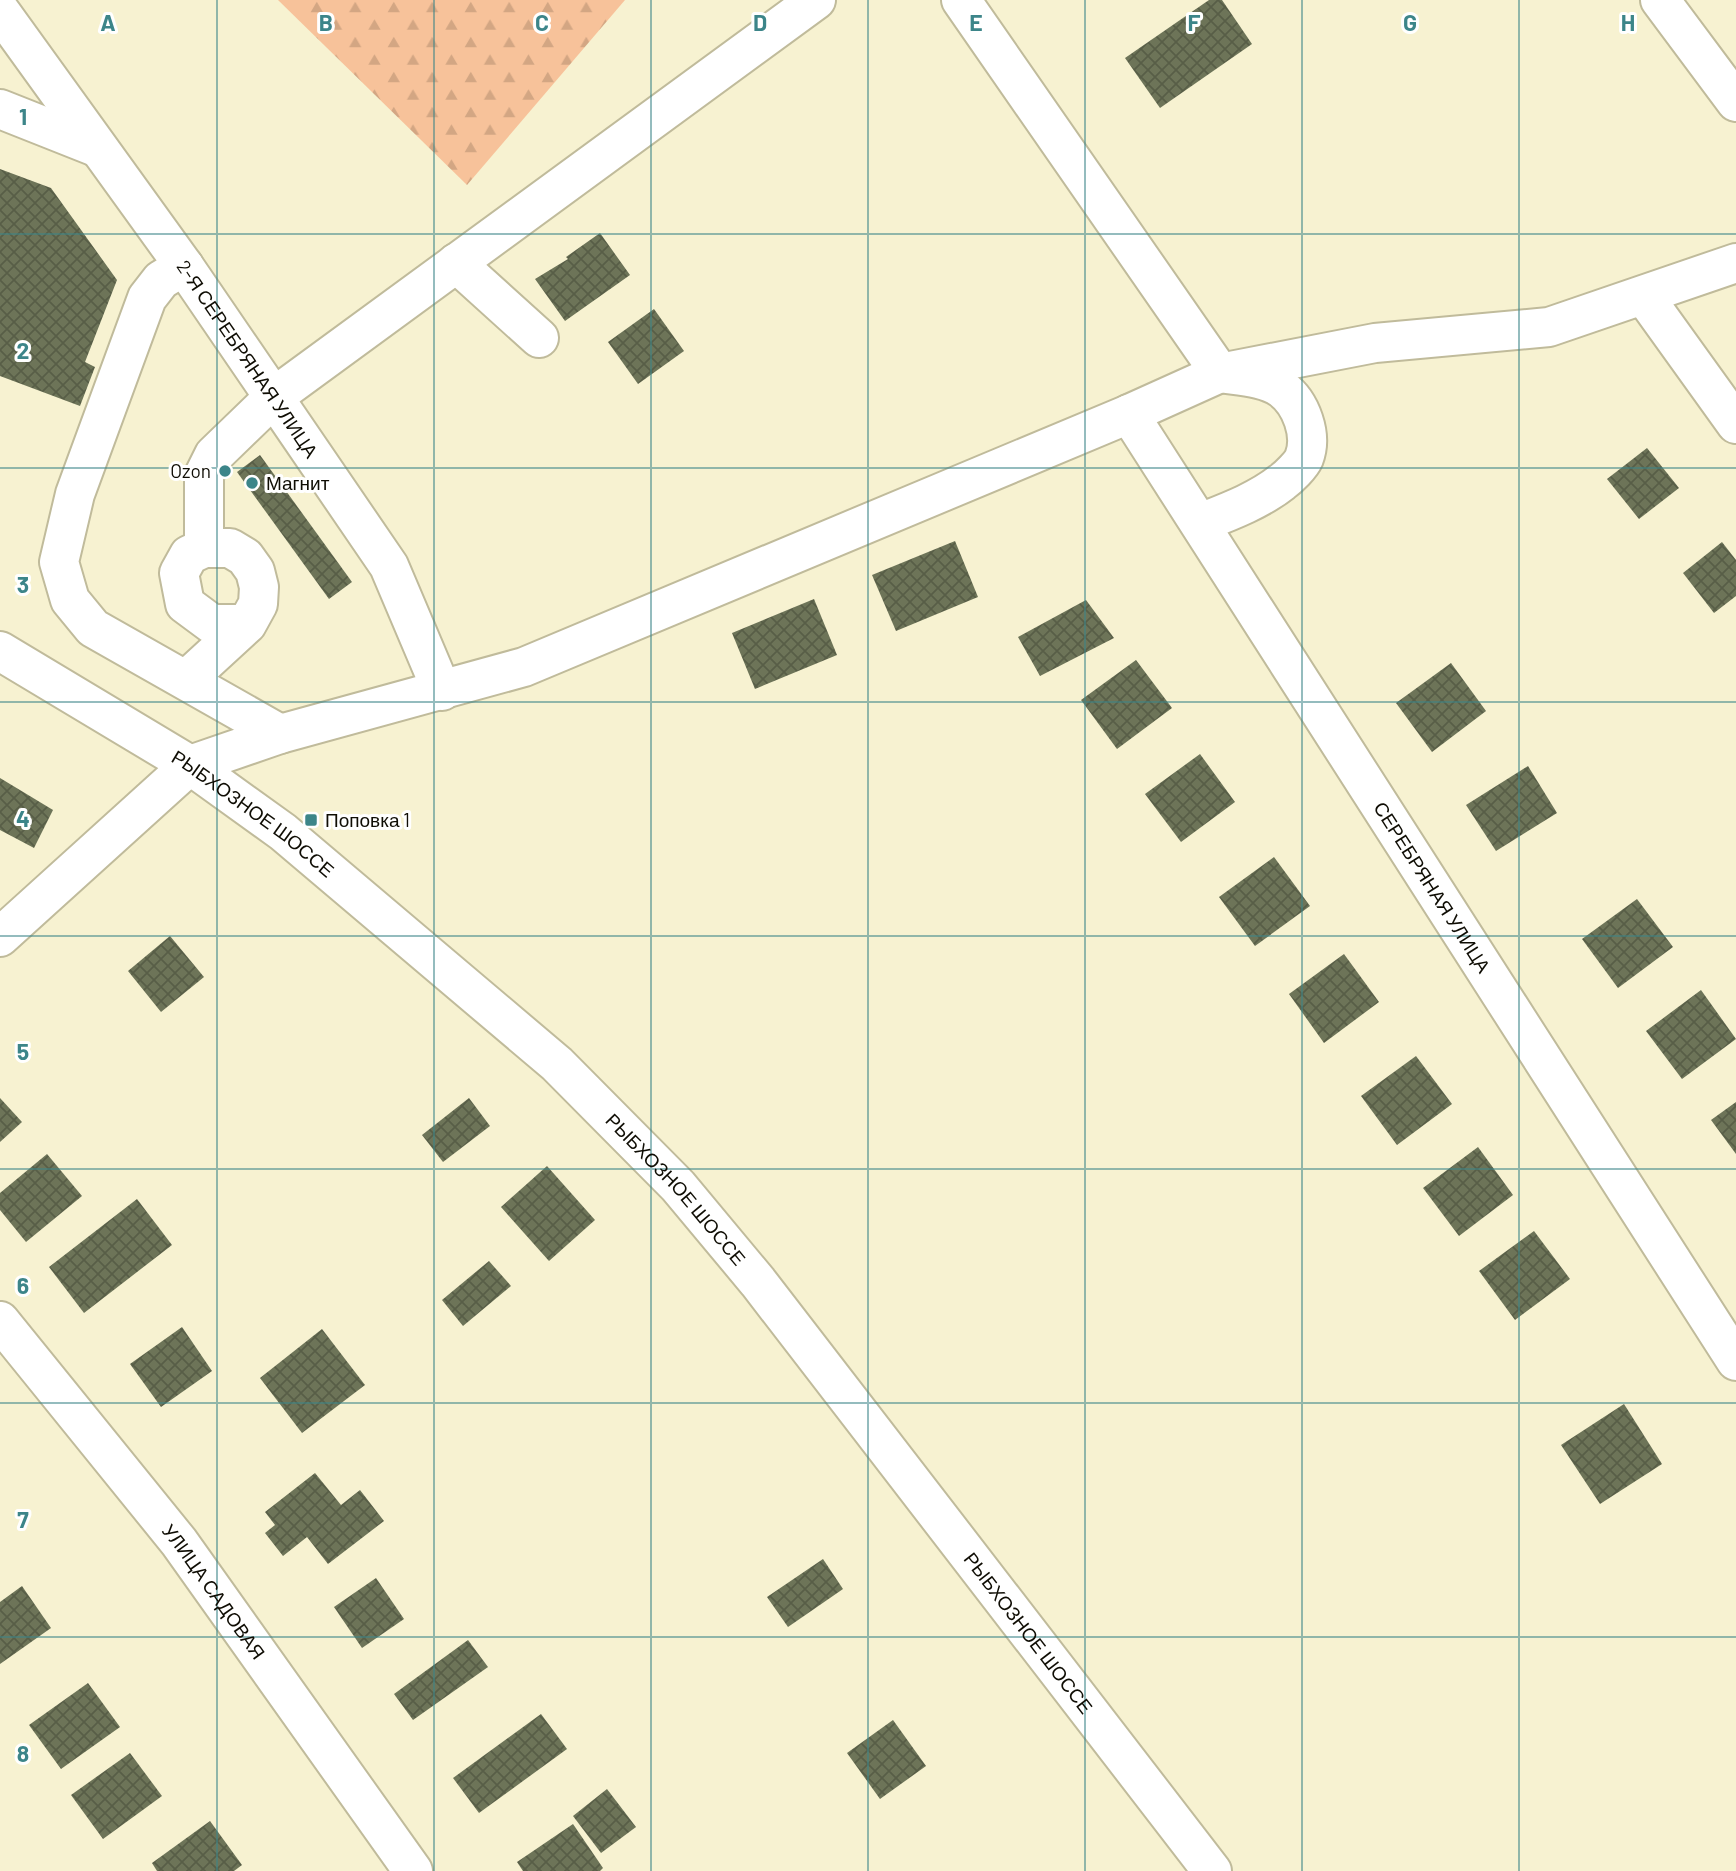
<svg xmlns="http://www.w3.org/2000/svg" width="1736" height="1871" font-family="Barlow,sans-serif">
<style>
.forest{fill:url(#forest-firs)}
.building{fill:url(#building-cross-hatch)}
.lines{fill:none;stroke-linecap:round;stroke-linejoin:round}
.minor-casing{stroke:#c0bb9b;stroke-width:42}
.minor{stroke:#fff;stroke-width:38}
.grid{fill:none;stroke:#3c8589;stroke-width:2;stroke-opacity:0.55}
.poi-dot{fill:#3c8589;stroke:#fff;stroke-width:2.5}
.labels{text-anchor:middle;stroke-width:6;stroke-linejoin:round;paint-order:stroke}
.street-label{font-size:19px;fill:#0f0d04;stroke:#fff}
.poi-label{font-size:19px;fill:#0f0d04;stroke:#fff;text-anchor:start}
.grid-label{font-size:23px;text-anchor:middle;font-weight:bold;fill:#3c8589;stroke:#fff;stroke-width:6;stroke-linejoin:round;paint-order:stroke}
</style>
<defs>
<pattern id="forest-firs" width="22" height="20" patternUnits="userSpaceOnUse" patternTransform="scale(1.75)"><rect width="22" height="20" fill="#f7c29a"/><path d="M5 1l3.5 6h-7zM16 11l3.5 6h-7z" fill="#d3a683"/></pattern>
<pattern id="building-cross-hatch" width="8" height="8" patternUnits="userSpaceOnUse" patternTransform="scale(1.75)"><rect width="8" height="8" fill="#6d7458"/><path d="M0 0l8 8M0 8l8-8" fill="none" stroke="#585e47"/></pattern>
</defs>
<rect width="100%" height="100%" fill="#f7f2d1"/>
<polygon class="forest" points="278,0 625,0 467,185"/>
<g class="building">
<polygon points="1209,0 1222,0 1252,44 1160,108 1125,58"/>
<polygon points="0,169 51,188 117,280 85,362 95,367 80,406 0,376"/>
<polygon points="600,233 630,275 565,321 535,279 568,259 566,257"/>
<polygon points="654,309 684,351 638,384 608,342"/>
<polygon points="1647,448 1679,488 1639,519 1607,479"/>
<polygon points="260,455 352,582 329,599 237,472"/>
<polygon points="955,541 978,597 896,631 872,575"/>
<polygon points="1722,542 1736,560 1736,596 1714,613 1683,573"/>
<polygon points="814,599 837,655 755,689 732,633"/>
<polygon points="1086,600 1114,638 1040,676 1018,637"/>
<polygon points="1136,660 1172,708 1117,749 1081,700"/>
<polygon points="1451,663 1486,711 1432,752 1396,703"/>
<polygon points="1200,754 1235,802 1181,842 1145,794"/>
<polygon points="1528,766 1557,813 1496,851 1466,805"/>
<polygon points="0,778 53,810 34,848 0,830"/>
<polygon points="1274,857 1310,906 1255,946 1219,897"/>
<polygon points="1637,899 1673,947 1618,988 1582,939"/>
<polygon points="170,936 204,977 161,1012 128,971"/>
<polygon points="1344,954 1379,1002 1324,1043 1289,994"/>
<polygon points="1701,990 1736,1039 1682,1079 1646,1031"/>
<polygon points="1416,1056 1452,1104 1397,1145 1361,1096"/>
<polygon points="0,1098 22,1122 0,1142"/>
<polygon points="469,1098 490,1126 443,1162 422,1135"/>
<polygon points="1736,1102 1736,1154 1711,1120"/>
<polygon points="1478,1147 1513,1195 1459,1236 1423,1188"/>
<polygon points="47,1154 82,1196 26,1242 0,1210 0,1193"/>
<polygon points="547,1166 595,1220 549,1261 501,1207"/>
<polygon points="137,1199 172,1245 84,1313 49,1267"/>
<polygon points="1534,1231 1570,1279 1515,1320 1479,1271"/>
<polygon points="489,1261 511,1286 463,1326 442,1300"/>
<polygon points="182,1327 212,1371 161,1407 130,1364"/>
<polygon points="322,1329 365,1385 302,1433 260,1378"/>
<polygon points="1624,1404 1662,1464 1600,1504 1561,1445"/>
<polygon points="315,1473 341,1505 360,1490 384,1521 328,1564 307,1537 283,1556 265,1533 275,1525 265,1512"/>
<polygon points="823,1559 843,1589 788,1627 767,1597"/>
<polygon points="376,1578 404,1619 362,1648 334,1607"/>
<polygon points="22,1586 51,1628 0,1664 0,1602"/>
<polygon points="468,1640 488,1667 413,1720 394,1694"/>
<polygon points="88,1683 120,1727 61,1769 29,1725"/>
<polygon points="541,1714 567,1749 479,1813 453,1778"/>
<polygon points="893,1720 926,1766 880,1799 847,1753"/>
<polygon points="130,1753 162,1796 103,1839 71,1795"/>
<polygon points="607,1789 636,1827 601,1853 573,1816"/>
<polygon points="210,1821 242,1865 234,1871 157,1871 152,1863"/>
<polygon points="573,1824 603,1868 600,1871 523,1871 517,1862"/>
</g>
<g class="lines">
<g class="minor-casing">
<g id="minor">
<path d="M961 0 1220 373C1239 376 1266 377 1282 389 1301 403 1313 435 1304 458 1301 465 1289 477 1282 482 1258 501 1228 512 1200 523"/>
<polyline points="1660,0 1736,102"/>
<path id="s1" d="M0 11 184 266 389 566 442 691"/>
<polyline points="0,109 96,147"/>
<polyline points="456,263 539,338"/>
<polyline points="184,266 161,280 147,298 75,494 59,562 70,600 93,628 280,734"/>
<polyline points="1644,296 1736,424"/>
<path id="s2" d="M1129 414 1736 1361"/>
<polyline points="204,548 204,475 214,455 275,396 816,0"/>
<path id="s3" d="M0 651 190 765 283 832 557 1064 678 1186 758 1282 1212 1871"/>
<polyline points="186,680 247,624 258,604 259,587 255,571 245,557 230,548 204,548 189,555 179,573 185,604 212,624 247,624"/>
<polyline points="0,937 190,765 280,734 524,667 1129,414 1220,373 1375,343 1549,327 1736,263"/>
<path id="s4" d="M0 1321 179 1542 413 1871"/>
</g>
</g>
<use href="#minor" class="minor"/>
</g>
<path class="grid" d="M217 0V1871M434 0V1871M651 0V1871M868 0V1871M1085 0V1871M1302 0V1871M1519 0V1871M0 234H1736M0 468H1736M0 702H1736M0 936H1736M0 1169H1736M0 1403H1736M0 1637H1736"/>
<g class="poi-dot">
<circle cx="225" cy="471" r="7"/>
<circle cx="252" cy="483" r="7"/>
<rect x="304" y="813" width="14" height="14" rx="3.5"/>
</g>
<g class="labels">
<g class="street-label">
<text dy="7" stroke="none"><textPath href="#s1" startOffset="427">2-Я СЕРЕБРЯНАЯ УЛИЦА</textPath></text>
<text dy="7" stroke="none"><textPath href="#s3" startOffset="301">РЫБХОЗНОЕ ШОССЕ</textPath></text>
<text dy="7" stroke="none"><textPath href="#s2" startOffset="562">СЕРЕБРЯНАЯ УЛИЦА</textPath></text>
<text dy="7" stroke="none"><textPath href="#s3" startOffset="868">РЫБХОЗНОЕ ШОССЕ</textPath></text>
<text dy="7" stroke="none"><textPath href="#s4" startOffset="345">УЛИЦА САДОВАЯ</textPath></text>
<text dy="7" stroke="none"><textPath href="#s3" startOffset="1435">РЫБХОЗНОЕ ШОССЕ</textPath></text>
</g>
<g class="poi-label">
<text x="211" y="478" text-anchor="end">Ozon</text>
<text x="266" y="490">Магнит</text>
<text x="325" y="827">Поповка 1</text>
</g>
</g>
<g class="grid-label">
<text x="108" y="31">A</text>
<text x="326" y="31">B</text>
<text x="542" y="31">C</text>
<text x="760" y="31">D</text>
<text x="976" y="31">E</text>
<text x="1194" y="31">F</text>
<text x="1410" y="31">G</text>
<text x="1628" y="31">H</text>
<text x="23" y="125">1</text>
<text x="23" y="359">2</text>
<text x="23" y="593">3</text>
<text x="23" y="827">4</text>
<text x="23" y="1060">5</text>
<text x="23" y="1294">6</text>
<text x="23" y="1528">7</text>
<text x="23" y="1762">8</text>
</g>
</svg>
